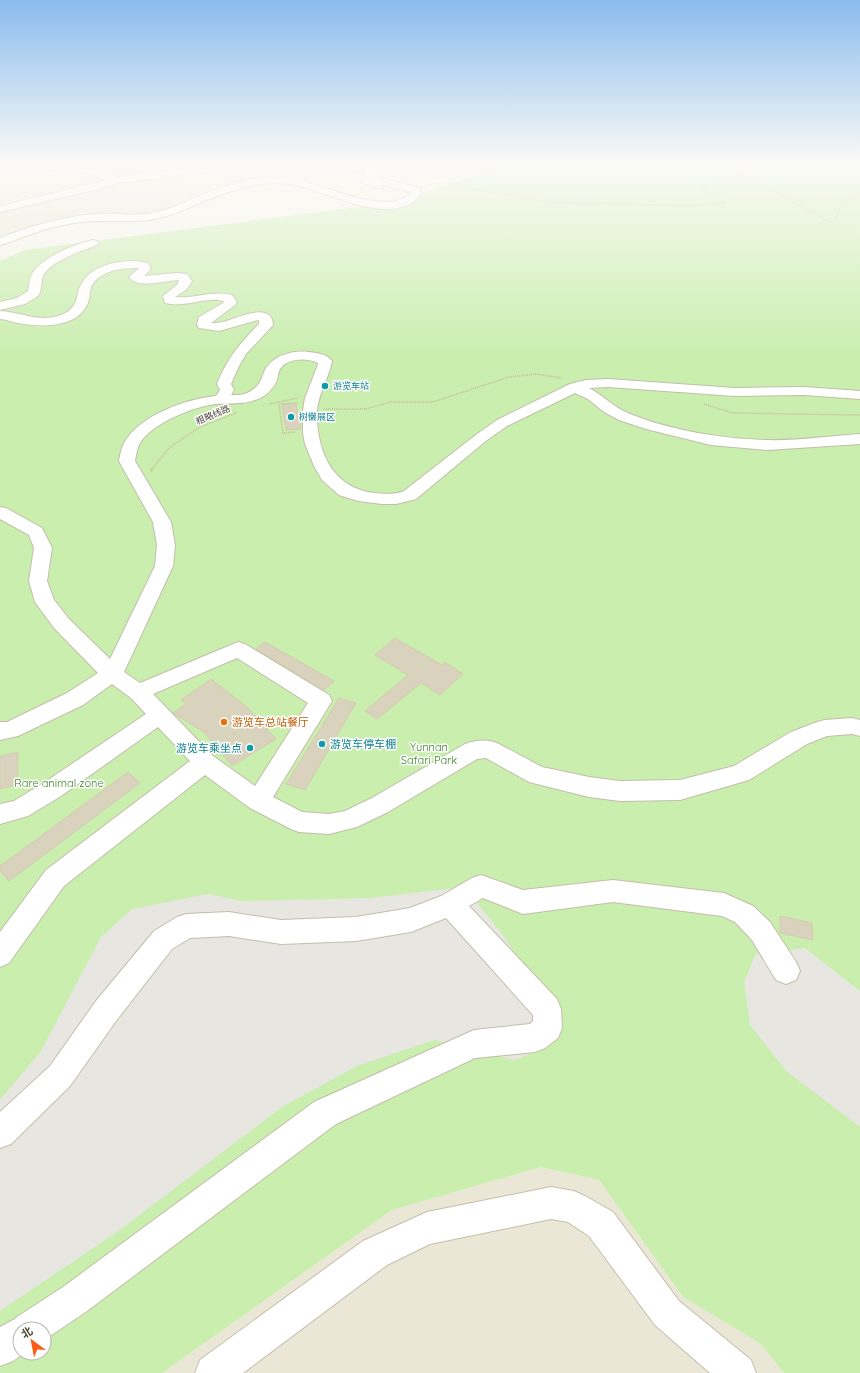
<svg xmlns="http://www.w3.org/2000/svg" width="860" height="1373" font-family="Quicksand,'Noto Sans SC',sans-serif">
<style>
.residential{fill:#ebe7d7}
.green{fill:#c9eeae;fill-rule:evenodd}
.parking{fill:#e7e6e1}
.building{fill:#d9d2bd;stroke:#d5ccb0}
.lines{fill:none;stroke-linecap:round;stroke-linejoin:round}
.minor-casing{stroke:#c3beab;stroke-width:2}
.path-far1{stroke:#c7bd9a;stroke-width:1.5;stroke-dasharray:1 1;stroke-linecap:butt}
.path{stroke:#c7bd9a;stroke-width:2;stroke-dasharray:2 2;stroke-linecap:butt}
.minor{fill:#fff;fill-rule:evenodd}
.culture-dot{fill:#0f9aa8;stroke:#fff;stroke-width:1.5}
.food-dot{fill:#e8710a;stroke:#fff;stroke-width:1.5}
.labels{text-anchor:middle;stroke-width:3;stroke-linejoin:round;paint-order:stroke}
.far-culture-label{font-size:9px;fill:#0d838f;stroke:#fff;text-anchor:start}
.far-street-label{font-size:9px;fill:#4b4636;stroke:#fff}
.food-label{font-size:11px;fill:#c56008;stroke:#fff;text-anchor:start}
.culture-label{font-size:11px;fill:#0d838f;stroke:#fff;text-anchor:start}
.park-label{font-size:11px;fill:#3a8522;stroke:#fff}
</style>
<rect width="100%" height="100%" fill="#f6f4ea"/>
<g class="residential">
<polygon points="0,163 91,166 105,163 272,163 259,173 205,191 180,201 159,212 146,215 117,214 84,215 48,222 0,237"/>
<polygon points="541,1167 599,1180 683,1297 761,1344 784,1373 162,1373 392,1210"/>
</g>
<path class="green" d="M511 163H860V1373H784L761 1344 683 1297 599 1180 541 1167 392 1210 162 1373H0V261L25 250 398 202ZM20 1329H44V1353H20Z"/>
<g class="parking">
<polygon points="464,887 504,936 545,1005 549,1047 514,1060 435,1040 357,1066 282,1107 120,1230 0,1311 0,1100 41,1051 101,937 132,909 208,894 242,901 370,898"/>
<polygon points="805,948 860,991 860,1127 786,1071 750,1025 744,982 756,954"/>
</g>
<g class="building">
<polygon points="296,404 301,429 286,430 282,405"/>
<polygon points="395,638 442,665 445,662 463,674 440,695 421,683 377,719 365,711 408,675 375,655"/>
<polygon points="265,642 334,681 324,690 256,649"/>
<polygon points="211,679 248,708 276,739 232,766 204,732 173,713 186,704 181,700"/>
<polygon points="339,698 356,703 305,790 286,784"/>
<polygon points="18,752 17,785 0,789 0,756"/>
<polygon points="128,772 140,783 9,881 0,871 0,866"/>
<polygon points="780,916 812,923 813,940 780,933"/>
</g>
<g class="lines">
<g class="minor-casing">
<g id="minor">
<polygon points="0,163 58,163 76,165 94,169 116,177 215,165 218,163 228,163 221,170 218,171 117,183 102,188 0,212 0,206 106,180 87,173 76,171 0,168"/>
<path d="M312 163H331L372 179 362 173 370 163H381L372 172 383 178 419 188 422 193C392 234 317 183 279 183 252 183 227 192 202 202 189 207 177 214 163 217 134 225 105 218 75 223 58 225 42 230 26 236 17 239 9 243 0 245V238C31 226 63 216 97 214 117 213 137 217 157 212 170 209 182 203 194 198 220 187 252 175 281 177 317 179 383 219 412 193L382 184 384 186 383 188H375L336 171 313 165Z"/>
<path d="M93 240 97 241 99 243 97 245C82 251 53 260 44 274 40 281 43 289 38 296L25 304 0 310V302L17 298 28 291C29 286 29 281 31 276 39 258 75 244 93 240Z"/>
<path d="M136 261 148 263 151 269 144 276 177 273 187 274 192 281 187 289 175 297C196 299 210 290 232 295L237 302 235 305 211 323C215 323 219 323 223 322 236 319 272 300 273 325L246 354 239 366 231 384 234 390 231 395C239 395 246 395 252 390 261 385 261 378 265 370 273 355 294 350 309 352 317 353 327 354 332 361 329 378 318 394 317 411 316 450 332 488 374 493 384 494 394 495 404 491L477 434 497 420 570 384 586 380 608 379 735 388 804 387 860 391V399L804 395 735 396 608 387 589 388C603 395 614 408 630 414 669 430 723 439 766 440 795 441 830 436 860 434V444L767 450 711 445 646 429 619 420 604 412 588 399 575 393 507 426 487 440 416 499 396 504H382L358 501 339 495 322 480 314 466 305 444 303 433V410L305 398 317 367 318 363C306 357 285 358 279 371 278 374 278 377 277 380 274 388 266 396 258 399 244 405 229 403 215 404 193 407 152 423 140 443 137 448 136 455 135 461L171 522 175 545 173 566 124 672 140 683 238 642 245 644 329 695 332 701 273 797 302 812 329 814 345 811 372 798 465 744C476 740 486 739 497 743L542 767 589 777 620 781 680 780 734 766 791 732 817 722 825 720 852 718 860 720V736L852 734 827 736 807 744 749 780 680 800 620 801 589 797 529 782 486 758 477 759 388 812 357 827 329 834 299 832 291 829 250 808 205 775 64 886 9 963 0 967V932L46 870 190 761 158 727 61 796 28 816 0 824V804L14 801 45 782 146 714 131 698 112 684 83 705 18 736 0 740V722H7L67 693 98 673 55 629 35 602 29 581 34 548 29 535 0 519V507L6 508 42 528 52 548 47 581 54 600 69 619 110 659 155 566 157 545 153 522 119 461C120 455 121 449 124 443 140 415 186 399 216 396L220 390 217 384C226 360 241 342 259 324V320L254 321 219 331 199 328 197 325 199 317 223 303 224 301C204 296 188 308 165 303L163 296 178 284 179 280C166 280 138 290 129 277L139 268H136C120 268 99 271 91 287 90 291 90 295 89 299 87 309 78 318 69 321 53 327 35 326 18 323 12 322 6 319 0 319V311C20 312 38 322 58 316 66 314 74 308 76 301 78 297 77 293 79 289 88 266 114 261 136 261ZM237 658 308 703 255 786 213 756 153 694Z"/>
<polygon points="481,875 523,890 613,880 724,893 753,906 770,922 796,962 800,971 796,980 786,984 776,980 752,940 735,922 722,916 613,902 523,914 483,898 469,906 557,999 561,1009 562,1028 558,1038 545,1048 535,1052 475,1058 336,1124 87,1311 44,1340 44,1329 20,1329 20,1353 24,1353 13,1361 0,1366 0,1327 15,1319 17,1317 63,1287 314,1102 474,1030 530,1024 533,1021 533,1015 446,918 411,932 356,941 281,944 229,936 190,938 172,949 116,1021 70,1086 11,1144 0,1148 0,1112 50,1066 96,1001 154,931 177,917 186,914 229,912 281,920 356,917 410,908 441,896 472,878"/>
<polygon points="551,1187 574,1191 585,1196 613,1212 679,1301 751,1360 756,1373 710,1373 655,1325 589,1236 568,1222 551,1219 430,1244 387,1265 243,1373 195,1373 200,1360 363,1241 427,1212"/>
</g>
</g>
<g class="path-far1">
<polyline points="739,175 737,170 771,163"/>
<polyline points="427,184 456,183 482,191 551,202 692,206 726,203 701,186 739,175 751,178 831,223 836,218 842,203 860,196"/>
<polyline points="269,404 298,398"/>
<polyline points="704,404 733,413 860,415"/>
<polyline points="324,409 365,409 391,402 433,402 509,377 536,374 562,378"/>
<polyline points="295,432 283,433 279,404 297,403"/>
<polyline points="152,469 169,448 200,427 236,413"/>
</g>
<polyline class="path" points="151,471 153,468"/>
<use href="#minor" class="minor"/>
</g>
<linearGradient id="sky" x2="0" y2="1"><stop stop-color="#8bbcee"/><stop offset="0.46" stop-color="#fbfaf6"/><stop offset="1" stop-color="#fbfaf6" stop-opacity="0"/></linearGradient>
<rect width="860" height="356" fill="url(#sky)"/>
<g class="culture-dot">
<circle cx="325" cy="386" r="4"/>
<circle cx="291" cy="417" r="4"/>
<circle cx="322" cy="744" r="4"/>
<circle cx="250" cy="748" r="4"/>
</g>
<circle class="food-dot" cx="224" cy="722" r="4"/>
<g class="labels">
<g class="far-culture-label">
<text x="333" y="389">游览车站</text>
<text x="299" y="420">树懒展区</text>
</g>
<g class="far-street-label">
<text transform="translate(213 415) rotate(-23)" y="3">粗略线路</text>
</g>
<g class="food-label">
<text x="232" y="726">游览车总站餐厅</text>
</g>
<g class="culture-label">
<text x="330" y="748">游览车停车棚</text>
<text x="242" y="752" text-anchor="end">游览车乘坐点</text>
</g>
<g class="park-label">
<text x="429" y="751">Yunnan<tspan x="429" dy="13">Safari Park</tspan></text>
<text x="59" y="787">Rare animal zone</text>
</g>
</g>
<g transform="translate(32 1341) rotate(328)"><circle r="19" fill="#ffffff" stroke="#b7b5af"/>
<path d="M0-3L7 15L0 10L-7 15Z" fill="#ff5b18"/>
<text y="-6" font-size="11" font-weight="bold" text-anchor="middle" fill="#4b4636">北</text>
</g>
</svg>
